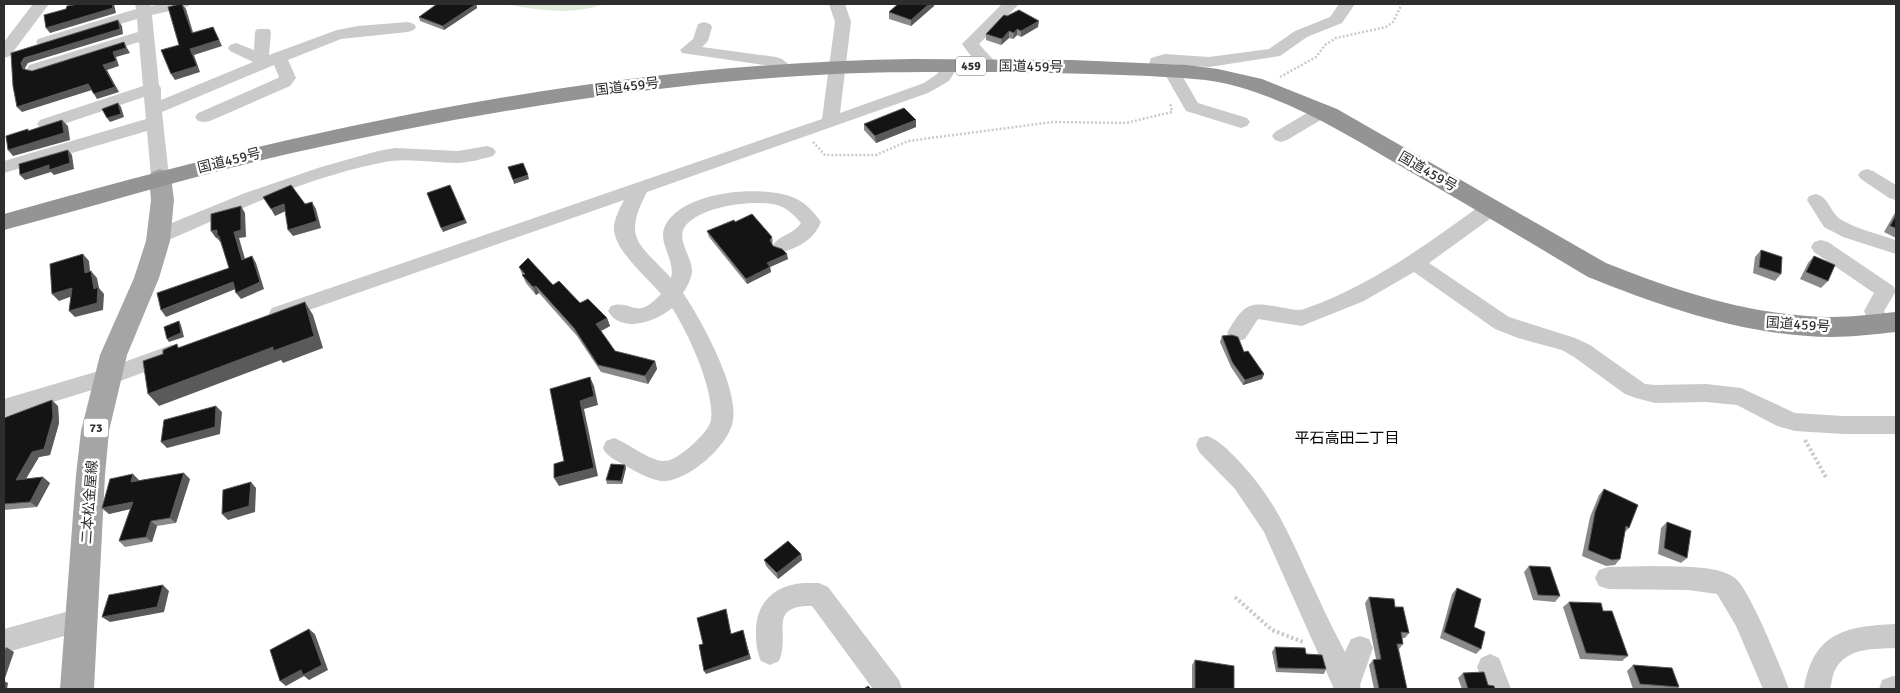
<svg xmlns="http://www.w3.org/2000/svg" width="1900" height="693" font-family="Signika,'Noto Sans JP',sans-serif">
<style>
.green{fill:#dfebd9}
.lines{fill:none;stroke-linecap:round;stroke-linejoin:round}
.path-far1{stroke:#cacaca;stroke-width:2.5;stroke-dasharray:2 2;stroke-linecap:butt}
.path{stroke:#cacaca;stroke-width:4;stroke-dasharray:2.5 2.5;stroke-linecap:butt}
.minor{fill:#cacaca;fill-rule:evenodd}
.major{fill:#a5a5a5;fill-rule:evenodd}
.highway{fill:#949494;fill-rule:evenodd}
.wall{fill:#8a8a8a}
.shaded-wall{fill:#5a5a5a}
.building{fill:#141414;stroke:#5a5a5a}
.labels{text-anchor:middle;stroke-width:5;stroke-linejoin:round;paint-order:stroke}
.shield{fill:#fff;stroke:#6c6c6c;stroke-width:1}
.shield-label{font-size:12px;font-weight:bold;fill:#2d2d2d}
.street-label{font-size:14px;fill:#2d2d2d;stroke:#fff}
.neighbourhood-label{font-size:15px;fill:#000;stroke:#fff}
</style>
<rect width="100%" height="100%" fill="#fff"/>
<path class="green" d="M505 4H604C571 16 538 10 505 4Z"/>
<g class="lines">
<g class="path-far1">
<polyline points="1280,77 1316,57 1325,45 1336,38 1386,27 1393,22 1402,4"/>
<polyline points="813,142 825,155 876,155 908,141 1053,122 1126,123 1172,112 1170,102"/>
</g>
<g class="path">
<polyline points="1805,440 1827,479"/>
<polyline points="1235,597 1272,630 1303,642"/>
</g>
<g class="minor">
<polygon points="33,4 49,4 10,56 4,58 4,42"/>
<polygon points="135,4 151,4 151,6 160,4 190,4 187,7 152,15 159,85 161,88 161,100 253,62 230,51 228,48 230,45 236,43 254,50 255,32 257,29 269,29 271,32 269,55 337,30 358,26 408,22 414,24 416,27 414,30 408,32 341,39 288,60 296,78 290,86 210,121 204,122 198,121 195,117 198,113 278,78 279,77 274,65 162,112 169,177 167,181 160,183 153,181 151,177 147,131 4,173 4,161 146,119 144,97 46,130 40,128 37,124 40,120 143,86 139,42 35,74 29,73 27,69 29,65 138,32 137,19 44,47 38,45 36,42 38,39 136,9"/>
<path d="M829 4H845L851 22 840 113 924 83 937 74 945 61H957L959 65 949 81 928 93 647 192C622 240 639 243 671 278 676 260 657 243 665 226 682 191 760 185 792 197 804 201 814 212 821 222 814 239 800 247 783 252L776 250 773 245C779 235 794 234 801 223 795 216 789 210 780 206 758 198 697 206 684 228 677 241 693 259 692 272 691 280 687 287 683 293 702 321 738 387 733 420 730 445 687 483 661 481 649 479 636 472 626 466 617 461 607 457 603 448L606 441 614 438C628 443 650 461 663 461 673 461 682 453 690 447 697 440 709 430 711 420 715 391 688 332 672 308 656 322 621 334 608 311L611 306C633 299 635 322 661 294 647 277 612 249 614 226 615 217 620 208 624 200L286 318 279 321 272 318 269 313 272 308 822 119 835 22Z"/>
<path d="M1002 4H1019L979 44 999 66 997 70C983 73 970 55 962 44Z"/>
<polygon points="1339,4 1355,4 1342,23 1307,37 1280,56 1209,67 1165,64 1161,74 1149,74 1147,70 1151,58 1165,54 1209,57 1269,49 1295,31 1330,17"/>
<polygon points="704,22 710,24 712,27 708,41 702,47 776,57 782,59 796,70 794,74 788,75 771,66 682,53 680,50 693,39 698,24"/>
<polygon points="1171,66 1177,67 1198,103 1247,118 1250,122 1247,126 1241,128 1186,111 1163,71 1165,67"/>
<polygon points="1323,106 1329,107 1332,111 1329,115 1287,140 1281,142 1275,140 1272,136 1275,132 1317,107"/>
<path d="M487 146 493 148 496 152 493 156C482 159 468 163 456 163 431 163 405 157 380 163 306 178 235 211 166 241L159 243 152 241 149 236 152 231 245 193 321 167 378 151 395 148 458 151Z"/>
<polygon points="1867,169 1873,171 1896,185 1896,200 1889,198 1861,179 1858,175 1861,171"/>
<path d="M1816 194C1829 197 1830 212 1840 219 1857 229 1877 234 1896 240V254L1843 237 1824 227 1807 200 1809 196Z"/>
<path d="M1491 202 1498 203 1500 208 1498 213 1429 263 1509 317 1575 338 1590 345 1645 384 1655 385 1706 384 1741 388 1795 413 1843 416H1896V434H1843L1795 431 1777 426 1737 405 1706 402 1655 403 1636 398 1625 394 1574 357 1562 350 1518 338 1495 329 1414 272 1364 301 1309 323 1302 326 1258 319 1245 339 1238 341 1231 339 1227 333C1246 300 1250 302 1285 308 1291 309 1298 311 1304 309 1371 286 1427 244 1484 203Z"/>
<polygon points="1821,240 1828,242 1893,286 1896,291 1884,311 1891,324 1888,330 1881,332 1874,330 1864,311 1874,293 1814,252 1811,247 1814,242"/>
<polygon points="171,345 179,347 182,353 179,359 115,383 4,417 4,399 102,370"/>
<path d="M1207 436C1219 440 1228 450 1237 459 1280 504 1292 543 1318 597 1326 616 1336 634 1345 652L1351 639 1360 636 1369 639 1373 648 1360 685 1361 689H1334L1264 532 1235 489 1199 452 1196 445 1199 438Z"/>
<path d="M1652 566C1674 567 1716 564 1735 578 1749 588 1782 670 1789 689H1763L1736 626 1717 594 1688 590 1608 589 1599 586 1595 578 1599 570 1608 567Z"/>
<path d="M804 583H819L828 587 899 680 902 689H873L812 606C766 605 791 635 779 661L770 665 761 661C757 652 756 644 756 634 755 603 774 585 804 583Z"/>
<polygon points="80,608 89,611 93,620 89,629 4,653 4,629"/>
<path d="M1896 624V648C1874 649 1847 647 1835 670 1832 675 1832 683 1830 689H1804C1813 633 1845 626 1896 624Z"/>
<polygon points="1490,654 1499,658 1511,689 1485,689 1477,667 1481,658"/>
<polygon points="1893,676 1896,677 1896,689 1879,689 1882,680"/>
</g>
<polygon class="major" points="160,169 168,172 171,177 174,200 170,241 159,278 127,355 109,431 105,475 94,689 60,689 76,475 81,431 100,355 134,278 146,241 151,200 149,177 152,172"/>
<path class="highway" d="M913 59 1072 60 1187 65 1218 69 1262 79 1337 109 1606 263C1678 292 1753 316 1831 317 1853 317 1875 314 1896 312V332C1875 334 1853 337 1831 337 1747 336 1665 308 1588 277 1528 241 1469 206 1409 171 1354 139 1301 105 1239 87 1209 78 1179 78 1149 76 1099 74 1049 73 999 72 933 72 866 71 800 76 629 87 459 116 292 153 195 175 100 205 4 230V214C300 129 604 63 913 59Z"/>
</g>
<g class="wall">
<polygon points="476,4 477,8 444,30 420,21 419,17"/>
<polygon points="898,4 934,4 934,6 911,26 889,19 889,12"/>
<polygon points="1004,15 1038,27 1021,37 1017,35 1013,39 1009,38 1001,45 986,40 986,34"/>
<polygon points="916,120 916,127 876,143 864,130 864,124"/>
<polygon points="1896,211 1896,238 1884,232"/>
<polygon points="735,222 772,237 773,242 772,243 773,246 788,259 770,267 771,272 747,284 709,237 707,231"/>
<polygon points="1761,250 1781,274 1775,281 1753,273 1755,257"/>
<polygon points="1814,256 1828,281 1821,288 1800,279 1808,263"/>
<polygon points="519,267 553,285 580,303 607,318 610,326 601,331 615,351 655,361 657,369 648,384 601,372 577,336 539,293 536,295 526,283"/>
<polygon points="1222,336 1264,374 1262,379 1243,385 1231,367 1220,342"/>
<polygon points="58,406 59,423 50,455 39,457 26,479 50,483 37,507 4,510 4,418"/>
<polygon points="625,465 626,468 622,484 607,484 606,480"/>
<polygon points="190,479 176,523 157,526 152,542 125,547 119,541 130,509 109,514 102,508 139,480"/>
<polygon points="1604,489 1629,528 1625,532 1620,559 1615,565 1606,566 1582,556 1590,517 1599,495"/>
<polygon points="1667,522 1687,558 1681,563 1658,554 1661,528"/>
<polygon points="801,554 802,560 778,579 766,566 764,560"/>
<polygon points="1529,566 1560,596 1555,602 1533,600 1524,572"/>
<polygon points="1457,588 1474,627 1481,649 1476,654 1440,638 1452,594"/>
<polygon points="1369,597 1395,607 1409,633 1405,638 1402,638 1403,644 1399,649 1407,689 1374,689 1369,665 1373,660 1376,659 1365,603"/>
<polygon points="1569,602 1603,611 1628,656 1622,661 1580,659 1563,607"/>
<polygon points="1275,647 1306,654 1326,669 1324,674 1276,672 1272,652"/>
<polygon points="1195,660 1234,689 1192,689 1192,665"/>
<polygon points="1633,665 1679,687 1676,689 1633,689 1627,671"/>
<polygon points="1463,673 1488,685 1495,689 1462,689 1458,678"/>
</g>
<g class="shaded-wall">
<polygon points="112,4 114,4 116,13 50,33 46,28"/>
<polygon points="182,4 186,9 195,39 192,33"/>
<polygon points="476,4 477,8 444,30 443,26"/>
<polygon points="929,4 934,4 934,6 911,26 911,20"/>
<polygon points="118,20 122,26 123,34 28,63 25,68 27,74 23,69 21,63 24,58"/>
<polygon points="1039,21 1038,27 1021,37 1021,31"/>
<polygon points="213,27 222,46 194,55 200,72 175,80 171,74 190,49"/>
<polygon points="1017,29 1017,35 1013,39 1014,33"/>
<polygon points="1009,31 1009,38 1001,45 1002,39"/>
<polygon points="124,42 127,48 130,53 116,57 119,66 107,70 119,92 97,99 94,94 103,65 113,52"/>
<polygon points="88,84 92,90 22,112 17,107"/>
<polygon points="118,103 121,107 124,117 110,122 107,118"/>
<polygon points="62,120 68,126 70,140 13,156 8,150"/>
<polygon points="916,120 916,127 876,143 875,136"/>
<polygon points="68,150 72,155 74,169 54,175 51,172 25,180 20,175 49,165"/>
<polygon points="528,175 529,179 514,184 513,180"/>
<polygon points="452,189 467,223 443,232 441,228"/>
<polygon points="312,202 316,209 321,228 293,236 288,230"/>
<polygon points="284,204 288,210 275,216 271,209"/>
<polygon points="241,206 245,213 246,237 239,238 247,266 242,260 234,232"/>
<polygon points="217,230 220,237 221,243 217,238 216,238 211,231"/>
<polygon points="83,254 89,261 91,280 85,273"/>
<polygon points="787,254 788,259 770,267 771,272 747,284 746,279 767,263"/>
<polygon points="252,256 256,263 264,289 241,299 236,293"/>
<polygon points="91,271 97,278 99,288 104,294 103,310 75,317 69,311 94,289"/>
<polygon points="233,282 238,288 166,317 161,310"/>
<polygon points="536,286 539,293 536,295 533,287"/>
<polygon points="72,288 78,294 59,301 52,294"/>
<polygon points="305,302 313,315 323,348 283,363 281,360 159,406 148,394"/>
<polygon points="607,318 610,326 599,332 596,324"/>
<polygon points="179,321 181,325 184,337 169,342 167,339"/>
<polygon points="655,361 657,369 648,384 645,376"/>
<polygon points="1264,374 1262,379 1243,385 1245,380"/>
<polygon points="590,377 594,386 598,405 584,409 598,476 559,486 554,478 594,468 580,401"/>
<polygon points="52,400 58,406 59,423 50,455 39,457 22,485 16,480"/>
<polygon points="216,406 222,412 220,434 167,448 161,442"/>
<polygon points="625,465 626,468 622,484 621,481"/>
<polygon points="184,473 190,479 176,523 170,518"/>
<polygon points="133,474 139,480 137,487 131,482"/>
<polygon points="43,477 50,483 37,507 30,502"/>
<polygon points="251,482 256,488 255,512 228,520 222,514"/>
<polygon points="133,502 139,507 109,514 102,508"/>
<polygon points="151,521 157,526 152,542 146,537"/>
<polygon points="801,554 802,560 778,579 777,573"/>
<polygon points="163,585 169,591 164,612 110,622 102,617"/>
<polygon points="309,629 315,634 328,670 309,680 304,676 286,686 280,681"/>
<polygon points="744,634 751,659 706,674 704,671"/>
<polygon points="6,647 14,652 4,681 4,653"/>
<polygon points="4,681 8,683 7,689 4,689"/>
</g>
<g class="building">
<polygon points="79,4 112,4 113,8 46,28 44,15 66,9 67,6"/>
<polygon points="180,4 182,4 192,33 213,27 219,40 190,49 197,66 171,74 161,50 179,45 168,7"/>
<polygon points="437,4 476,4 443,26 419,17"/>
<polygon points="898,4 929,4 911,20 889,12"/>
<polygon points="1019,10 1039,21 1021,31 1017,29 1014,33 1009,31 1002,39 986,34 1004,15 1007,16"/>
<polygon points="118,20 120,29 24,58 21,63 23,69 32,71 124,42 126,48 113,52 116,61 103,65 115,87 94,94 88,84 17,107 13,86 11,53"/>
<polygon points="118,103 121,114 107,118 102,109"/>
<polygon points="904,108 916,120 875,136 864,124"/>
<polygon points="62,120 64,133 8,150 6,136 28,129 28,131"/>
<polygon points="68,150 70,163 49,170 49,165 20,175 19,164"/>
<polygon points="523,163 528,175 513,180 508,167"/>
<polygon points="291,185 305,204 312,202 317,221 288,230 284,204 271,209 263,197"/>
<polygon points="450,185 465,220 441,228 427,193"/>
<polygon points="241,206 241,230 234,232 242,260 252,256 260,282 236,293 233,282 161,310 157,293 229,268 219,236 217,236 217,230 211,231 211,214"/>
<polygon points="752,214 772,237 770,240 773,246 782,249 787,254 767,263 770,267 746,279 707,231 734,220 735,222"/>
<polygon points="1896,215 1896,228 1890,226"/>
<polygon points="1761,250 1782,257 1781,274 1759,267"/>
<polygon points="83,254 85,273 91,271 94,289 98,287 97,303 69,311 72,288 52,294 50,264"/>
<polygon points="1814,256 1835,265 1828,281 1806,272"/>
<polygon points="528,258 553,285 559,281 580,303 588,299 607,318 596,324 615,351 655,361 645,376 598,365 574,328 536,286 533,287 522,275 525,274 519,267"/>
<polygon points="305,302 314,336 273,351 273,347 148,394 143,361 163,354 163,350 177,344 178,348"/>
<polygon points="179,321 181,333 167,339 164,327"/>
<polygon points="1232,335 1238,337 1244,352 1248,351 1264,374 1245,380 1232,362 1222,336"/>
<polygon points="590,377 594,396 580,401 594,468 554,478 554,464 564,461 550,389"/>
<polygon points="52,400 53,417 44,449 32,452 16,480 43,477 30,502 4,504 4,418"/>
<polygon points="216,406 215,427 161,442 164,420"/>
<polygon points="611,464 625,465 621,481 606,480"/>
<polygon points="184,473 170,518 151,521 146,537 119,541 133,502 102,508 110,479 133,474 131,482"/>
<polygon points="251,482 249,506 222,514 223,490"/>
<polygon points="1604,489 1638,505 1629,528 1626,526 1620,559 1612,560 1588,550 1595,512"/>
<polygon points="1667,522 1691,531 1687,558 1664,548"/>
<polygon points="788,541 801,554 777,573 764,560"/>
<polygon points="1529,566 1550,567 1560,596 1538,595"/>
<polygon points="163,585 157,607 102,617 109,595"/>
<polygon points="1457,588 1481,599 1474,627 1485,632 1481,649 1444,632"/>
<polygon points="1369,597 1394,599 1395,607 1403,607 1409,633 1401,632 1403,644 1397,644 1407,689 1379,689 1373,660 1381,659"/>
<polygon points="1569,602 1601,603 1603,611 1612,611 1628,656 1586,653"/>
<polygon points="726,609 731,634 743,630 749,655 704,671 699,645 703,644 697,618"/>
<polygon points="309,629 322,665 303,675 301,670 280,681 270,650"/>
<polygon points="1275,647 1305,648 1306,654 1322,655 1326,669 1278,668"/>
<polygon points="1195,660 1234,666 1234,689 1195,689"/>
<polygon points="1633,665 1672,668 1679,687 1640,684"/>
<polygon points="1484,672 1488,685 1494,686 1495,689 1468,689 1463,673"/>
<polygon points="868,686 871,689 864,689"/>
</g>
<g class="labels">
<g class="shield">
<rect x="956" y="56.5" width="30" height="19" rx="4"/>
<rect x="83.5" y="418.5" width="25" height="19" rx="4"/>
</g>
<g class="shield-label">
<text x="971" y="70">459</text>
<text x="96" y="432">73</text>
</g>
<g class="street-label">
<text transform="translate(1031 66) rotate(1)" y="5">国道459号</text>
<text transform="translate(627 86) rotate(-7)" y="5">国道459号</text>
<text transform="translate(229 160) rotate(-14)" y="5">国道459号</text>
<text transform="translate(1428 171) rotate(30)" y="5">国道459号</text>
<text transform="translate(1798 324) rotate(4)" y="5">国道459号</text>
<text transform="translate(89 502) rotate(-86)" y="5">二本松金屋線</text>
</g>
<g class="neighbourhood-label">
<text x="1347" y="443">平石高田二丁目</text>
</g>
</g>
<rect width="1900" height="693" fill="none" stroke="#2d2d2d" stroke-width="10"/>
</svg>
